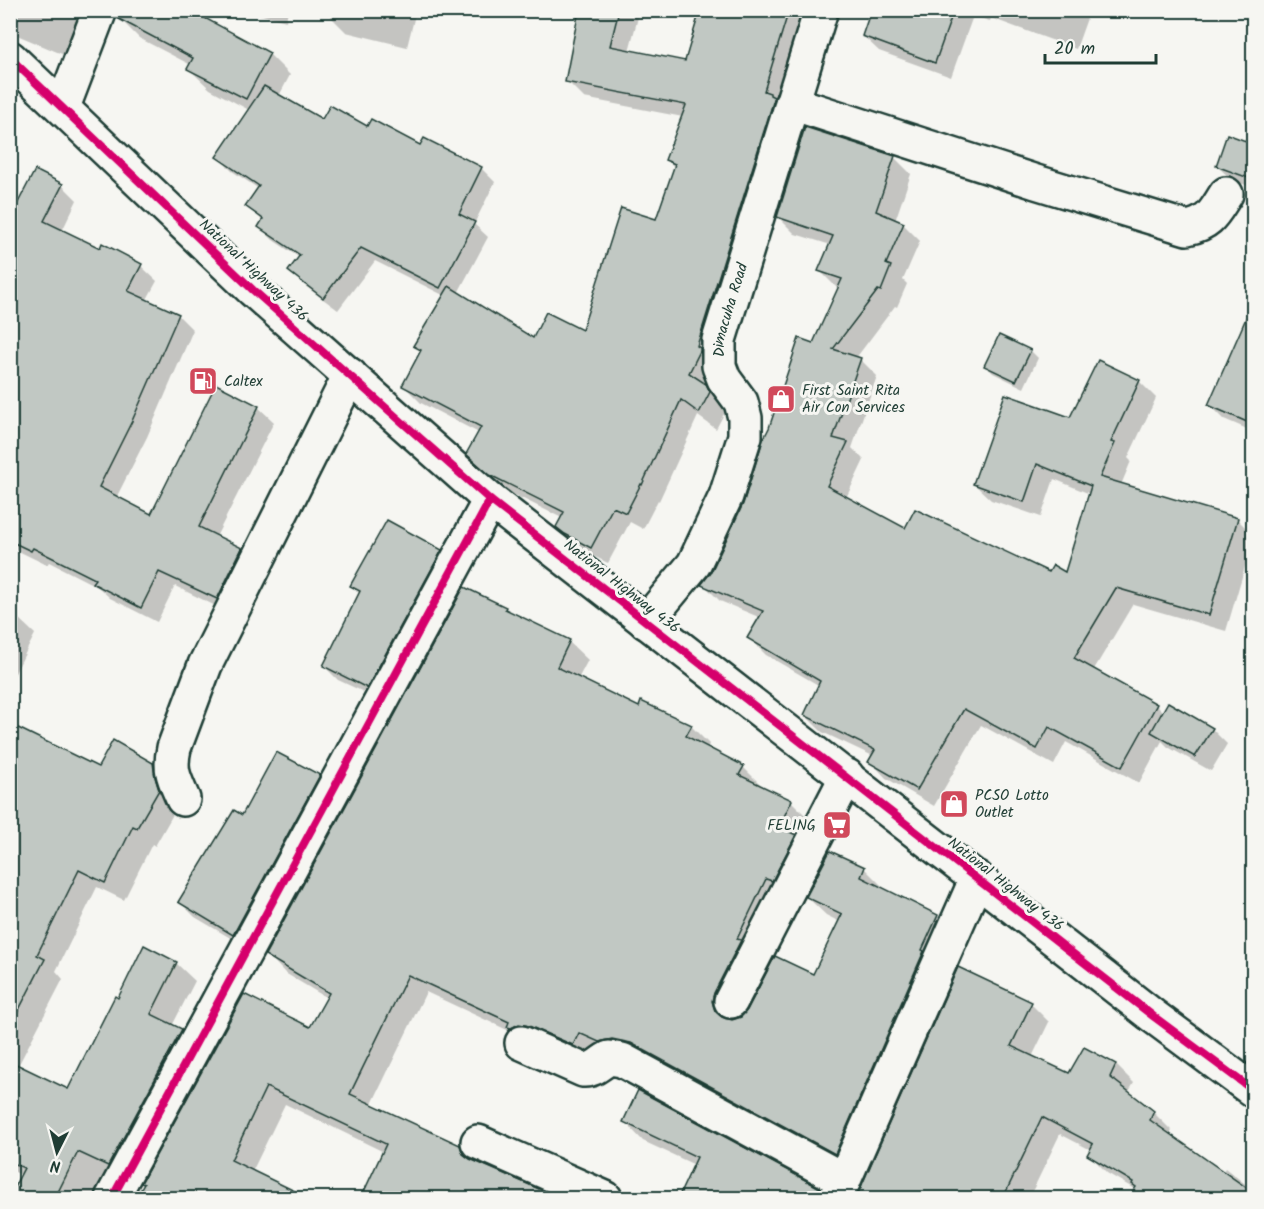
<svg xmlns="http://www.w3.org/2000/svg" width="1264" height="1209" font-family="Kalam,sans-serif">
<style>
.shadow{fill:#0003}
.building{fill:#c1c8c3;stroke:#1f3d34;stroke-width:1.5}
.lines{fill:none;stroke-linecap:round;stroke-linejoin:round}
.minor-casing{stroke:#1f3d34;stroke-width:38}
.major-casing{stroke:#1f3d34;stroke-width:38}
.minor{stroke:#f6f6f2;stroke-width:33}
.major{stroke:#f6f6f2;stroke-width:33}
.cycleway-casing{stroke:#f6f6f2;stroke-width:11}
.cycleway{stroke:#d6006c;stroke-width:8}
.labels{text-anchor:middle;stroke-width:6;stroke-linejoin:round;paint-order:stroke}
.street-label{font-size:15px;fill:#1f3d34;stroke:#f6f6f2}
.poi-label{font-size:15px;fill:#1f3d34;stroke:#f6f6f2;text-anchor:start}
</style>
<rect width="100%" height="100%" fill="#f6f6f2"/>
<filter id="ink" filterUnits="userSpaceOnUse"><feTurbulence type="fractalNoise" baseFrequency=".0167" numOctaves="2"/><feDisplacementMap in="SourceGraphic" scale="12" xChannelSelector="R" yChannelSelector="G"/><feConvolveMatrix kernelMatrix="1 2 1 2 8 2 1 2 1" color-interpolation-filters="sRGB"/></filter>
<g filter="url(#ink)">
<g class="shadow">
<polygon points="10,10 89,10 69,57 17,35 10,28"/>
<polygon points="187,10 269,54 290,75 279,96 323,121 367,128 481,168 495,182 474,224 488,237 458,293 533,340 583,333 657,221 675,168 667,159 683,117 584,98 567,81 579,17 560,10 640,10 629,51 686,62 702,10 826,10 716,368 707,387 722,403 726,410 716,429 698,416 659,501 658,500 643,529 630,522 608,563 583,551 574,544 558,527 562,518 509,492 485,471 479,433 421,403 404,386 421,352 415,345 445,296 375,261 338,310 304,285 290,271 300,258 273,240 259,226 263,221 247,206 259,189 232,171 218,157 249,110 210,89 189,69 191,65 139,38 119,18"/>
<polygon points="243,10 288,10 286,21"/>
<polygon points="333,10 415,10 416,11 407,47 346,32 331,17"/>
<polygon points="873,10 1090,10 1076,49 991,18 990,21 973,16 951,77 879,51 863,36"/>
<polygon points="1254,145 1254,193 1246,185 1232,180 1217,166"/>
<polygon points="894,157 911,174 895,221 903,224 920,241 903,280 907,284 897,307 895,306 856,358 860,359 877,376 852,448 864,460 846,498 906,530 1049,574 1066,575 1090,494 1054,479 1041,517 991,500 974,484 1071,419 1139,381 1156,398 1128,458 1131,461 1121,485 1237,519 1254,536 1226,631 1133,604 1093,671 1156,705 1164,713 1212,729 1227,744 1211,771 1168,747 1162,741 1139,783 1066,742 1054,765 981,725 934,806 886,778 870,761 873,756 822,732 805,715 820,686 766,655 749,638 761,618 720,601 703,584 712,573 744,504 814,345 840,289 837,288 820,271 831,245 795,234 778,217"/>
<polygon points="62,185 77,200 62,231 100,250 103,245 141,266 157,281 146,301 178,315 193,330 147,437 116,498 152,516 258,407 274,422 216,537 242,549 257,565 232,614 175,586 157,622 110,598 98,587 49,562 47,565 10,547 10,209 15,212"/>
<polygon points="1254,298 1254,432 1224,419 1210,405 1244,327 1242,325"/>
<polygon points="1000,337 1031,351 1038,358 1024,388 993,373 986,366"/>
<polygon points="441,551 454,565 381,700 338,680 324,666 360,594 352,586"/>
<polygon points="465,589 505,609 510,613 569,642 588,660 578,679 639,709 691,726 709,744 707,749 743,767 762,786 761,787 791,801 809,819 732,1012 730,1021 741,1018 814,976 840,922 826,915 807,897 864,868 883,887 882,889 938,916 956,935 854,1171 592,1062 518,1035 426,992 371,1106 459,1146 476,1163 556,1198 362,1198 384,1152 285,1104 252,1172 283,1187 294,1198 135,1198 244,996 310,1029 327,998 285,973 267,954"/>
<polygon points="10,613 16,616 35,634 10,683"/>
<polygon points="10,728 99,769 152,764 171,783 176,809 155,846 152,844 124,900 97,887 56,971 63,979 18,1066 69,1091 118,1000 176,963 195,981 172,1026 181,1031 200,1049 119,1198 11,1198 22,1175 10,1170"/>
<polygon points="319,776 334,792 249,949 195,917 180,902 243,817"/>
<polygon points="959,969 1031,1004 1049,1022 1032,1057 1070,1075 1085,1049 1116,1065 1134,1083 1128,1093 1153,1112 1172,1131 1169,1136 1222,1173 1225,1168 1254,1191 1254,1198 1131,1198 1136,1190 1107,1173 1089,1154 1091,1150 1060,1134 1029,1198 858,1198"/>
<polygon points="625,1122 819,1189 828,1198 680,1198 695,1165 643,1141"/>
</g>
<g class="building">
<polygon points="118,10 190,10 270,53 246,99 187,69 193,58 117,18"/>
<polygon points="579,10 619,10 610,46 685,61 700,10 789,10 764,91 770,93 770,95 774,97 774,99 697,346 700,348 700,351 689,373 706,384 710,392 699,413 681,400 642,485 641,484 626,513 613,507 591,548 565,534 556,527 564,512 490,475 466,454 481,427 402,386 421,350 413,346 449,286 533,338 546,312 582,330 621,208 656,219 675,164 665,160 686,105 565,82"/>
<polygon points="871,10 930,10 951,18 935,63 862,36"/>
<polygon points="264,86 322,119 330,105 367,126 371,119 420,145 424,138 482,167 459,214 475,222 440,288 361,248 323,298 288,271 300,255 258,227 263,219 245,206 259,186 216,157"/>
<polygon points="805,127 895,156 876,211 904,223 886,264 891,266 881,291 878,290 833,349 861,358 833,438 848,442 827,486 905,528 915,509 1049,572 1053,565 1065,572 1091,486 1037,464 1024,502 973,484 1005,394 1070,417 1098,360 1140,380 1111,442 1115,443 1100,477 1238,518 1209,615 1116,588 1074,658 1157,704 1122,767 1049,727 1037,749 964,709 917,790 868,762 875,750 804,715 820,681 747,638 763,611 701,585 711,572 743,504 763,440 769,428 799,338 813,343 842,279 818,271 833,236 777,217"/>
<polygon points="1227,134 1254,144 1254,180 1216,166"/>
<polygon points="35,170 63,184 44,221 100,248 102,243 142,264 128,291 179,314 132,421 99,487 151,514 216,384 259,406 199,527 242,548 217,599 159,572 141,608 92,583 95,579 33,548 31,551 10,541 10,218"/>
<polygon points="1254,300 1254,425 1208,405"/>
<polygon points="999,335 1031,350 1016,381 984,366"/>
<polygon points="387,520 442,550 367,688 323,666 360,591 350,586"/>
<polygon points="464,587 506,607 505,609 570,640 557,667 639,707 641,701 692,725 686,736 744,766 739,775 792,800 779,827 796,835 772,881 766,879 737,939 741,940 714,993 712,1001 715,1011 722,1017 732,1020 741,1017 747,1010 775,956 813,974 842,914 806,897 830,851 865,867 861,877 938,915 922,950 924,951 835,1154 631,1043 612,1039 599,1042 579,1033 573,1045 529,1026 519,1024 511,1028 507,1027 509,1022 408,975 350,1094 460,1145 463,1154 470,1159 560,1198 361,1198 386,1144 266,1087 231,1160 309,1198 136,1198 144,1184 141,1183 244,994 310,1027 329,993 265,955"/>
<polygon points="1168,702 1213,728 1195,757 1151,732"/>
<polygon points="10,724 98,767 113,740 153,763 155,777 159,790 137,828 133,826 105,883 79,870 37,955 45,959 10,1027"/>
<polygon points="276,752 320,775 233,935 178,902 234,810 242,815"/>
<polygon points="144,945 177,962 151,1014 182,1029 108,1166 78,1152 55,1198 10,1198 10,1195 24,1168 10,1162 10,1061 68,1089 115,996 118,998"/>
<polygon points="958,967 1032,1002 1011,1046 1069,1073 1084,1047 1116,1064 1110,1077 1154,1111 1150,1120 1254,1193 1254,1198 1129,1198 1136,1187 1132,1184 1133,1182 1087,1155 1093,1144 1042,1117 1003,1198 856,1198"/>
<polygon points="638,1090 820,1188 818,1198 678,1198 697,1157 623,1122"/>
</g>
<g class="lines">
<g class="minor-casing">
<g id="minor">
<path d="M792 103 1036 182 1187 228C1211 223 1214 212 1226 194"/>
<polyline points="63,107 100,10"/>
<path id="s1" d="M646 622 694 564 726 496 745 436V418L741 402 724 379 719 366V340L821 10"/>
<path d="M183 799C174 778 169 771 174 748L205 665 350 375"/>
<polyline points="731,1001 847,776"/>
<path d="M522 1043 583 1070C594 1071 601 1062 609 1058L622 1060 844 1180"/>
<polyline points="478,1142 605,1198"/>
<polyline points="112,1198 490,500"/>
<polyline points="836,1198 977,878"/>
</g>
</g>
<g class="major-casing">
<polyline id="major" points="10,58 253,290 490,500 1153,1016 1254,1091"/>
</g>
<use href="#minor" class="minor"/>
<use href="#major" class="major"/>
<g class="cycleway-casing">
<g id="cycleway">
<polyline points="10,58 253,290 490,500 1153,1016 1254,1091"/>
<polyline points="112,1198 490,500"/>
</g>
</g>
<use href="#cycleway" class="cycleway"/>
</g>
</g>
<defs>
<g id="fuel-square" transform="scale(1.5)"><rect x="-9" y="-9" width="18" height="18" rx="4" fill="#d1495b" stroke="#f6f6f2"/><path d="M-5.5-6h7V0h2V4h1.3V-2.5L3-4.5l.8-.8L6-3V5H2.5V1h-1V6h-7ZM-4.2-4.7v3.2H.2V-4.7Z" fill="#fff"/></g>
<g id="shop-square" transform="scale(1.5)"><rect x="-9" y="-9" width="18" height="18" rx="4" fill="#d1495b" stroke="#f6f6f2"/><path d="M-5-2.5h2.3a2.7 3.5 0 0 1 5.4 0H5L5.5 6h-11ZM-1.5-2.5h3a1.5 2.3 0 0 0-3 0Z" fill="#fff"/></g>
<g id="supermarket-square" transform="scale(1.5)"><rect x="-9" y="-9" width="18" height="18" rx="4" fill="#d1495b" stroke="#f6f6f2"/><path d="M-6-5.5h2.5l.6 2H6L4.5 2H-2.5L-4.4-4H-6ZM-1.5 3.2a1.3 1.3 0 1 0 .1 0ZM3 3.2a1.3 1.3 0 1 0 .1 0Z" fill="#fff"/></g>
</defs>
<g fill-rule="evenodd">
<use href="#fuel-square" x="203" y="381"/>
<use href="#shop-square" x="781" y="399"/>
<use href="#shop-square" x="954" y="804"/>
<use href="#supermarket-square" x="837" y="825"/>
</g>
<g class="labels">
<g class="street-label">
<text transform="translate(254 270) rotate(43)" y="5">National Highway 436</text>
<text dy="5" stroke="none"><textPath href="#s1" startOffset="348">Dimacuha Road</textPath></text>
<text transform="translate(622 586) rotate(38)" y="5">National Highway 436</text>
<text transform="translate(1006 884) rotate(38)" y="5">National Highway 436</text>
</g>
<g class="poi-label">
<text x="224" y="386">Caltex</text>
<text x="802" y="395">First Saint Rita<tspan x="802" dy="17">Air Con Services</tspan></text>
<text x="975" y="800">PCSO Lotto<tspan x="975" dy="17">Outlet</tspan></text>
<text x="816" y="830" text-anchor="end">FELING</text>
</g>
</g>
<rect width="1264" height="1209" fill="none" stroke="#f6f6f2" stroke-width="36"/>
<rect x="18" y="18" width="1228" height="1173" fill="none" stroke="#1f3d34" stroke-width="2" filter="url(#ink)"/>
<g transform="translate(57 1152) rotate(186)" stroke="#f6f6f2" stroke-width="4.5" paint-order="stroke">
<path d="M0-4.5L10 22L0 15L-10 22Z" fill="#1f3d34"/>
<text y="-9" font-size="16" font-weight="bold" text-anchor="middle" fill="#1f3d34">N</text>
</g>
<path d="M1045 54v9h111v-9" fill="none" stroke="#1f3d34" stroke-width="3"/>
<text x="1054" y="54" font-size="18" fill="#1f3d34" stroke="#f6f6f2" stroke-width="4.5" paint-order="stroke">20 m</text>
</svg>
